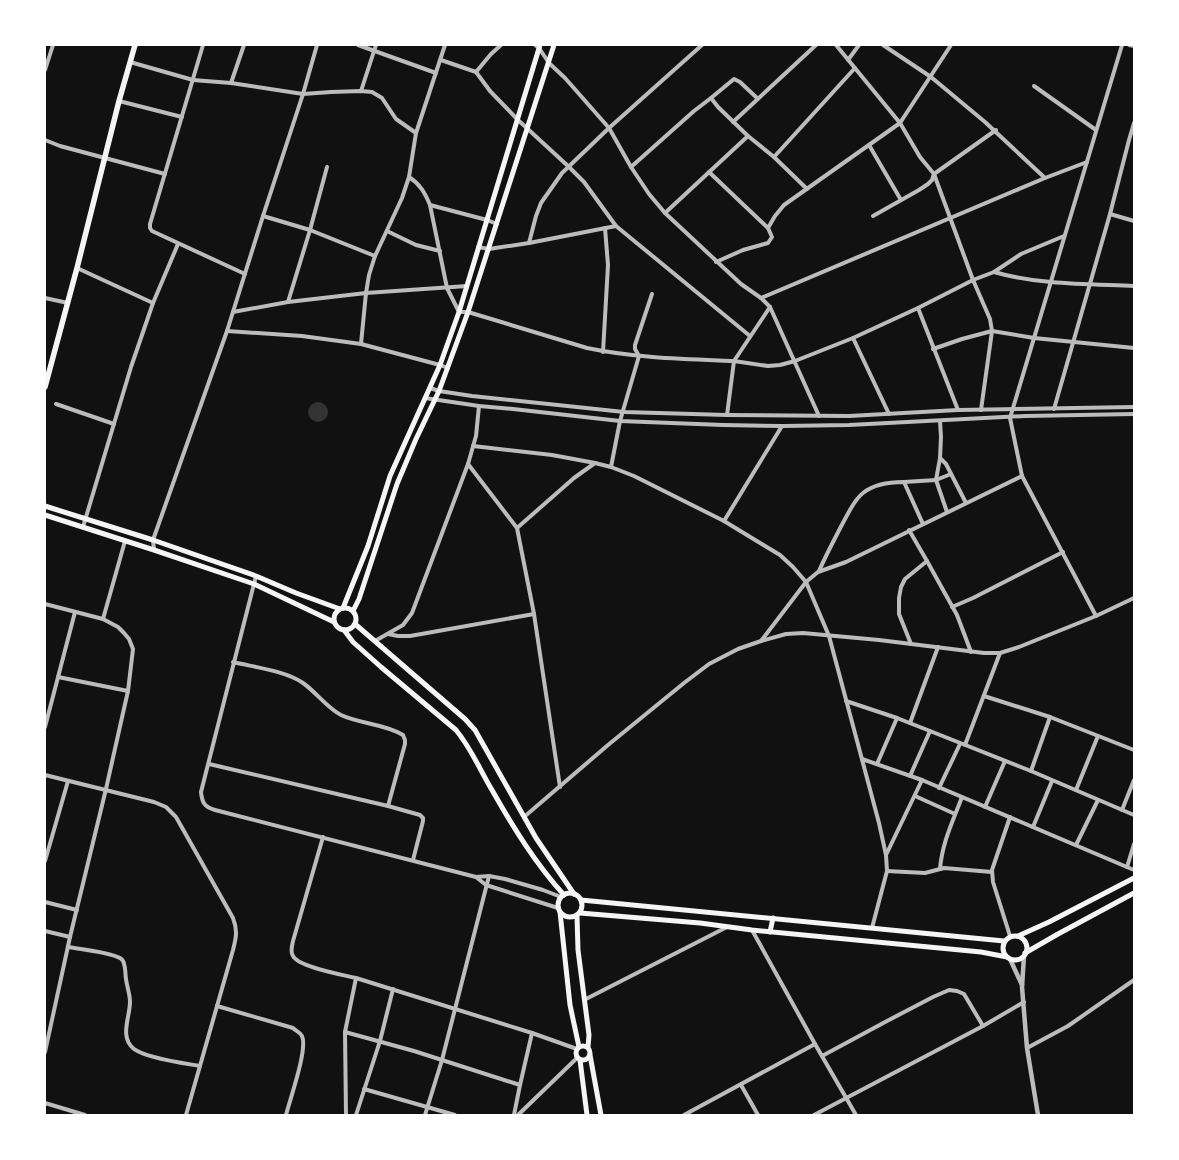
<svg xmlns="http://www.w3.org/2000/svg" width="1179" height="1160" font-family="Inter,sans-serif">
<style>
.water{fill:#333}
.lines{fill:none;stroke-linecap:round;stroke-linejoin:round}
.minor{stroke:#bcbcbc;stroke-width:4}
.tertiary{stroke:#bcbcbc;stroke-width:4.5}
.secondary{stroke:#f5f5f5;stroke-width:5}
.primary{stroke:#f5f5f5;stroke-width:5.5}
</style>
<rect width="100%" height="100%" fill="#111"/>
<circle class="water" cx="318" cy="412" r="10"/>
<g class="lines">
<g class="minor">
<polyline points="203,45 150,224 150,228 152,231 245,274"/>
<polyline points="358,45 436,73"/>
<path d="M445 45 416 133 409 177C420 184 425 193 430 205L447 288 459 312H468L587 348C635 358 685 359 734 361L770 307 761 298"/>
<polyline points="535,45 539,48 549,63 565,78 609,128 631,167 649,194 665,213 741,284 761,298 1045,178 1087,162"/>
<polyline points="836,45 900,123 920,157 934,174 973,280 990,319 992,331 981,410"/>
<polyline points="883,45 931,77 985,122 1045,178"/>
<polyline points="1129,45 1134,46"/>
<polyline points="441,60 476,72 490,91 518,120 568,166 584,182 616,226 529,243 489,249 478,247"/>
<polyline points="848,60 859,45"/>
<polyline points="130,62 193,80 231,83 303,94 331,92 361,91 372,92 382,98 396,119 416,133"/>
<polyline points="45,70 53,45"/>
<polyline points="476,72 491,54 501,45"/>
<polyline points="231,83 244,45"/>
<polyline points="1034,86 1096,130"/>
<polyline points="361,91 376,45"/>
<polyline points="711,98 734,79 740,82 757,98"/>
<polyline points="119,101 182,117"/>
<polyline points="733,122 816,45"/>
<polyline points="45,140 60,146 165,174"/>
<polyline points="869,145 901,200"/>
<polyline points="774,157 855,68"/>
<polyline points="631,167 694,111 711,98 718,107 748,136 774,157 807,189"/>
<polyline points="709,172 768,228"/>
<polyline points="430,205 487,220 497,224"/>
<polyline points="665,213 748,136"/>
<polyline points="1110,214 1134,221"/>
<polyline points="263,216 310,230 375,256"/>
<polyline points="873,216 919,190 928,184 932,180 934,174 996,130"/>
<polyline points="616,226 750,336"/>
<polyline points="387,231 416,245 440,251"/>
<polyline points="529,243 536,216 541,203 562,173 609,128 702,45"/>
<polyline points="716,262 743,250 768,243 772,237 768,228 775,216 784,205 900,123 951,45"/>
<polyline points="77,268 153,303 131,367 83,527"/>
<path d="M994 272C1039 285 1088 284 1134 286"/>
<polyline points="45,298 68,303"/>
<polyline points="288,302 310,230 327,167"/>
<polyline points="153,303 178,244"/>
<polyline points="770,307 819,416"/>
<polyline points="918,308 958,410"/>
<polyline points="233,312 288,302 366,293 467,286"/>
<polyline points="227,331 302,336 361,344 440,365 448,368"/>
<polyline points="853,338 889,414"/>
<polyline points="361,344 366,293 369,275 375,256 402,198 409,177"/>
<polyline points="933,349 962,339 992,331 1034,338 1134,348"/>
<polyline points="603,352 608,265 605,228"/>
<polyline points="430,388 439,391 472,396 624,412 727,415 849,416 958,410 1134,407"/>
<polyline points="425,398 479,406 513,409 620,421 723,425 782,426 849,425 1025,416 1134,414"/>
<polyline points="56,404 114,424"/>
<polyline points="1054,409 1110,214 1129,140 1134,123"/>
<polyline points="727,415 734,361 768,366 780,365 795,361 853,338 918,308 973,280 994,272 1021,254 1064,236"/>
<polyline points="940,421 941,437 940,458 936,480 947,512"/>
<polyline points="473,446 552,455 595,463"/>
<polyline points="940,458 946,464 966,503"/>
<polyline points="468,464 476,436 479,406"/>
<polyline points="611,467 620,421 639,356 635,349 635,345 652,294"/>
<polyline points="904,482 936,480 951,474"/>
<polyline points="724,521 782,426"/>
<polyline points="517,528 574,478 595,463 611,467 634,476 724,521 780,555 793,567 806,582 829,636 879,823 886,855 887,871 872,928"/>
<polyline points="909,530 927,561 957,615 971,652"/>
<polyline points="154,550 153,540 227,331 263,216 303,94 317,45"/>
<path d="M819 571C827 553 836 536 845 519 850 510 855 499 863 493 874 484 890 482 904 482L923 524"/>
<path d="M256 576 201 792C202 802 204 807 215 810L476 877 489 876 505 879 543 890 561 897"/>
<polyline points="45,604 103,619 118,627 124,633 129,639 133,649 128,691 123,713 106,789 70,937 45,931"/>
<polyline points="952,607 973,598 1063,552"/>
<polyline points="1096,616 1022,476 1010,418 1122,45"/>
<polyline points="103,619 125,541"/>
<polyline points="388,634 398,636 410,636 534,614"/>
<polyline points="375,641 403,625 412,613 468,464 517,528 534,614 560,787"/>
<polyline points="761,641 806,582 818,572 846,562 1022,476"/>
<polyline points="911,644 899,614 899,598 901,587 905,579 927,561"/>
<path d="M233 662C254 667 286 671 303 683 316 692 327 708 341 715 360 724 386 724 403 735L405 740V744L388 806"/>
<polyline points="58,677 128,691"/>
<polyline points="984,696 1050,717 1134,750"/>
<polyline points="846,701 897,718 930,731 1031,771 1134,815"/>
<polyline points="910,723 938,647"/>
<polyline points="45,727 75,612"/>
<polyline points="965,745 1000,653"/>
<polyline points="862,759 922,780"/>
<polyline points="209,764 388,806 420,815 423,818 423,821 413,860"/>
<polyline points="877,764 897,718"/>
<polyline points="1031,771 1050,717"/>
<path d="M45 775 154 802 166 807 176 817 233 918C238 931 236 938 233 950L186 1115"/>
<polyline points="910,776 930,731"/>
<polyline points="939,788 960,744"/>
<polyline points="1076,790 1098,736"/>
<polyline points="915,796 955,814"/>
<polyline points="985,807 1005,761"/>
<polyline points="1122,810 1134,780"/>
<polyline points="524,817 608,745 684,683 709,664 738,649 761,641 786,634 803,633 879,640 984,653 1000,653 1019,647 1096,616 1134,598"/>
<polyline points="1010,817 992,870 993,882 1010,936"/>
<polyline points="1033,827 1052,781"/>
<path d="M323 837 293 941C292 946 290 952 293 956 298 967 344 975 356 978L345 1032 346 1115"/>
<polyline points="1076,845 1098,800"/>
<polyline points="886,855 922,780 1134,870"/>
<polyline points="45,861 68,781"/>
<polyline points="1127,867 1134,844"/>
<path d="M940 869C942 843 953 821 962 797"/>
<polyline points="887,871 925,873 944,868 992,872"/>
<polyline points="476,877 486,885 558,908"/>
<polyline points="45,902 77,910"/>
<polyline points="752,930 815,1044 856,1115"/>
<path d="M68 947C80 949 110 952 120 958 122 959 124 962 124 964 126 969 125 974 126 979 127 987 130 994 130 1002 130 1017 119 1037 134 1049 146 1058 183 1063 200 1066"/>
<polyline points="356,978 532,1033 577,1049"/>
<polyline points="584,1000 727,927"/>
<path d="M217 1006 293 1028C296 1031 300 1032 302 1036 308 1049 290 1099 286 1115"/>
<polyline points="345,1032 414,1051 520,1085"/>
<polyline points="1027,1048 1068,1026 1134,980"/>
<polyline points="45,1052 70,937"/>
<polyline points="822,1056 887,1021 933,997 949,990 957,991 964,994 983,1026"/>
<polyline points="741,1085 758,1115"/>
<polyline points="364,1089 455,1115"/>
<polyline points="45,1103 85,1115"/>
<polyline points="356,1115 380,1041 393,989"/>
<polyline points="425,1115 442,1060 489,876"/>
<polyline points="514,1115 520,1085 532,1033"/>
<polyline points="518,1115 577,1058"/>
<polyline points="684,1115 815,1044"/>
<polyline points="814,1115 983,1026 1024,1002"/>
</g>
<g class="tertiary">
<polyline points="1024,956 1022,987 1027,1048 1038,1115"/>
<polyline points="1010,959 1022,985"/>
</g>
<g class="secondary">
<polyline points="45,506 153,540 256,576 296,593 340,609"/>
<polyline points="45,515 154,550 254,584 334,622"/>
<circle cx="345" cy="619" r="11"/>
<polyline points="343,608 368,546 390,476 440,365 459,312 540,45"/>
<polyline points="353,611 359,599 397,484 416,439 439,391 468,312 554,45"/>
<polyline points="355,624 465,719 475,730 536,838 574,894"/>
<path d="M344 630 353 642 381 667 456 730C471 748 480 770 492 790 513 827 535 863 564 895"/>
<circle cx="570" cy="905" r="12"/>
<polyline points="581,900 1004,941"/>
<polyline points="560,912 570,1005 579,1047"/>
<polyline points="580,913 700,923 752,930 981,952 1007,957"/>
<polyline points="577,916 578,950 589,1035 588,1047"/>
<polyline points="770,932 773,918"/>
<circle cx="1015" cy="948" r="12"/>
<polyline points="1018,936 1049,922 1134,878"/>
<polyline points="1025,953 1058,934 1134,893"/>
<circle cx="583" cy="1053" r="7"/>
<polyline points="590,1055 601,1115"/>
<polyline points="580,1060 587,1115"/>
</g>
<polyline class="primary" points="45,387 77,268 119,101 135,45"/>
</g>
<rect width="1179" height="1160" fill="none" stroke="#ffffff" stroke-width="92"/>
</svg>
